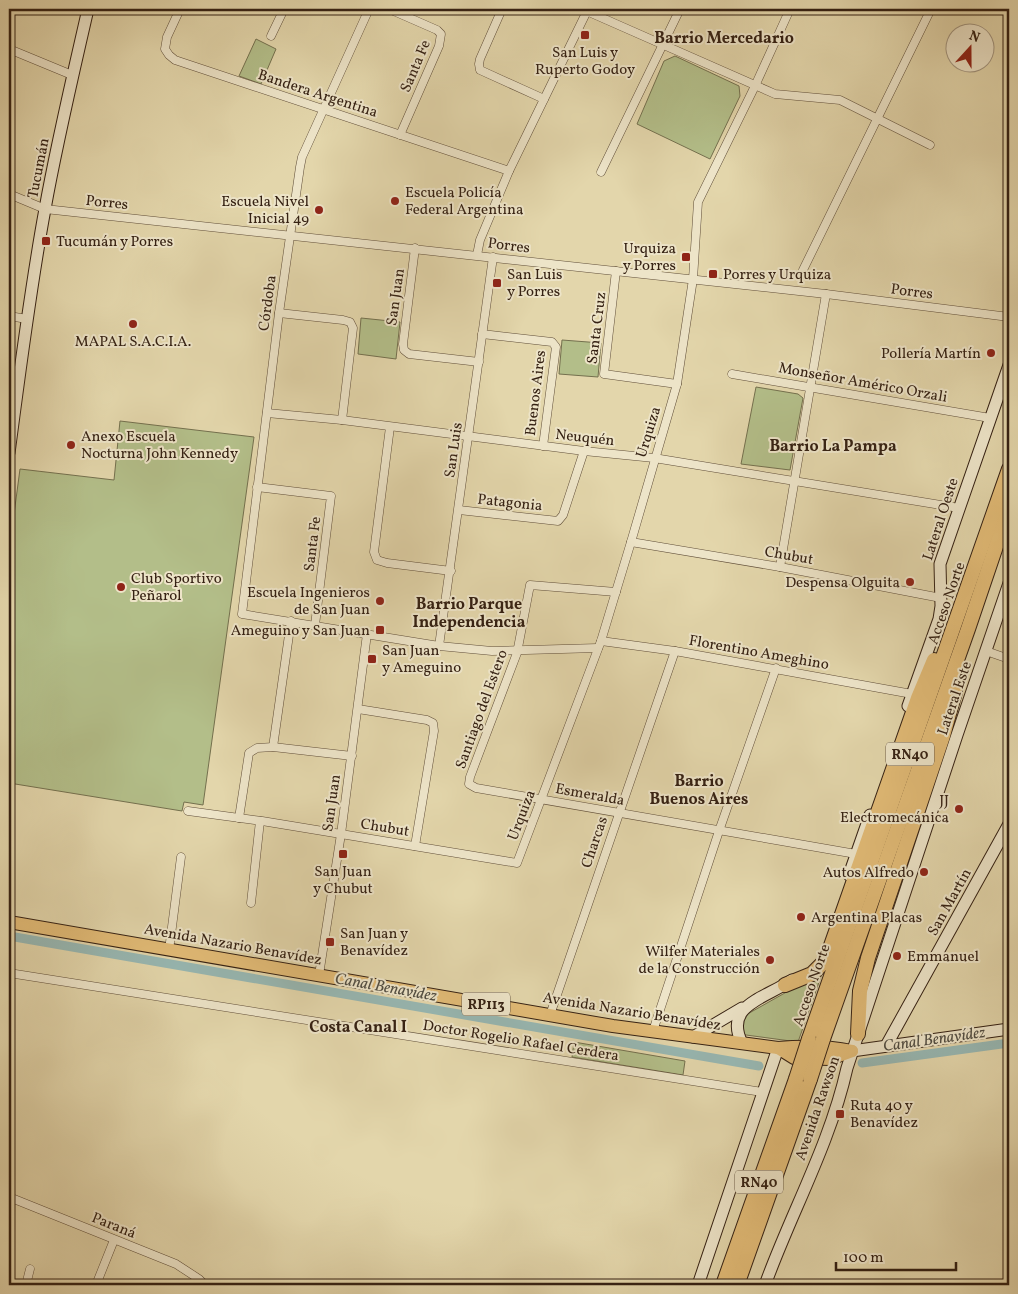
<svg xmlns="http://www.w3.org/2000/svg" width="1018" height="1294" font-family="Vollkorn,serif">
<style>
.green{fill:#b3be89;stroke:#74704e}
.lines{fill:none;stroke-linecap:round;stroke-linejoin:round}
.canal{stroke:#97b7b2;stroke-width:9}
.street-casing{stroke:#604e39;stroke-width:9}
.secondary-casing{stroke:#352113;stroke-width:13}
.primary-casing{stroke:#352113;stroke-width:14}
.highway-casing{stroke:#352113;stroke-width:16}
.street{stroke:#ede4c8;stroke-width:8}
.secondary{stroke:#ede4c8;stroke-width:11}
.primary{stroke:#e2bb76;stroke-width:12}
.highway{stroke:#e2bb76;stroke-width:14}
.highway-bridge-casing{stroke:#352113;stroke-width:16;stroke-linecap:butt}
.highway-bridge{stroke:#e2bb76;stroke-width:14}
.poi-dot{fill:#8f2418;stroke:#ede4c8;stroke-width:2}
.labels{text-anchor:middle;stroke-width:4;stroke-linejoin:round;paint-order:stroke}
.shield{fill:#ede4c8;stroke:#6c5c49;stroke-width:1}
.shield-label{font-size:14px;font-weight:bold;fill:#352113}
.poi-label{font-size:15px;fill:#352113;stroke:#ede4c8;text-anchor:start}
.street-label{font-size:15px;fill:#352113;stroke:#ede4c8}
.neighbourhood-label{font-size:16px;font-weight:bold;fill:#352113;stroke:#ede4c8}
.water-label{font-size:16px;font-style:italic;fill:#524e43;stroke:#ede4c8}
</style>
<rect width="100%" height="100%" fill="#e3d6ab"/>
<filter id="stains"><feTurbulence type="fractalNoise" baseFrequency=".004" numOctaves="4"/><feColorMatrix values="0 0 0 0 .2 0 0 0 0 .09 0 0 0 0 .02 0 0 0 .5 -.17"/></filter>
<radialGradient id="worn" r=".72"><stop offset=".6" stop-color="#630" stop-opacity="0"/><stop offset="1" stop-color="#630" stop-opacity=".3"/></radialGradient>
<g class="green">
<polygon points="256,39 276,49 261,84 239,76"/>
<polygon points="675,56 739,86 740,96 710,159 637,124 664,61"/>
<polygon points="361,318 400,322 396,359 358,354"/>
<polygon points="562,340 601,343 598,377 559,374"/>
<polygon points="756,387 798,394 803,398 790,470 741,464"/>
<polygon points="120,421 254,437 203,805 184,802 182,811 9,783 9,552 20,469 114,480"/>
<polygon points="824,968 798,1042 746,1035 743,1034 744,1016 799,985"/>
<polygon points="574,1042 685,1061 683,1075 572,1057"/>
</g>
<g class="lines">
<g class="canal">
<polyline points="9,936 759,1066"/>
<polyline points="862,1063 1009,1043"/>
</g>
<g class="street-casing">
<g id="street">
<polyline points="180,9 167,37 165,49 169,55 175,60 509,171"/>
<polyline points="369,9 302,157 300,167 279,313 242,614 439,646 492,651 598,648"/>
<polyline points="389,9 437,30 441,34 439,46 400,135"/>
<polyline points="502,9 480,59 479,64 480,70 544,99"/>
<polyline points="582,9 775,94 840,100 930,145"/>
<polyline points="271,36 284,9"/>
<polyline points="9,49 72,75"/>
<polyline points="601,172 680,9"/>
<polyline points="9,194 45,209 826,294 1009,317"/>
<polyline points="415,248 403,344 404,350 409,354 479,362"/>
<polyline points="477,255 480,240 509,171 588,9"/>
<polyline points="803,270 931,9"/>
<polyline points="616,271 604,374 677,384"/>
<polyline points="279,313 343,320 350,322 353,328 342,420"/>
<polyline points="9,316 27,319"/>
<polyline points="482,334 552,342 556,347 543,446"/>
<polyline points="732,374 990,418"/>
<polyline points="267,413 342,420 584,451 654,458 959,508"/>
<polyline points="390,427 374,552 377,560 387,563 451,571"/>
<polyline points="257,487 331,496 315,625"/>
<polyline points="459,510 558,521 563,515 584,451"/>
<polyline points="631,542 780,567 941,598"/>
<polyline points="780,567 826,294"/>
<polyline points="616,592 530,585 517,653 470,777 469,784 476,788 856,854"/>
<polyline points="601,641 675,651 912,694"/>
<polyline points="439,646 493,257"/>
<polyline points="986,651 1009,659"/>
<polyline points="358,709 427,720 433,723 434,731 415,846"/>
<polyline points="273,747 291,621"/>
<polyline points="188,811 262,821 517,863 601,641 631,542 677,384 693,279 698,202 755,86 790,9"/>
<polyline points="239,818 249,753 257,748 273,747 352,756"/>
<polyline points="251,903 260,821"/>
<polyline points="169,950 181,857"/>
<polyline points="9,973 762,1092"/>
<polyline points="319,975 341,834 367,634"/>
<polyline points="550,1015 675,651"/>
<polyline points="653,1031 719,831 776,668"/>
<polyline points="9,1197 176,1264 199,1279 205,1285"/>
<polyline points="26,1285 30,1269"/>
<polyline points="96,1285 114,1240"/>
</g>
</g>
<g class="secondary-casing">
<g id="secondary">
<path d="M9 453C20 371 30 290 45 209 57 142 73 75 88 9"/>
<polyline points="908,706 939,619 941,606 940,564 1009,365"/>
<polyline points="849,875 870,815"/>
<polyline points="693,1037 742,1008"/>
<path d="M742 1043C723 1005 766 998 792 980"/>
<polyline points="886,1046 1009,824"/>
<polyline points="852,1051 1009,1029"/>
<polyline points="698,1285 778,1048"/>
<path d="M765 1285C791 1213 830 1144 847 1068L957 735 1009 583"/>
</g>
</g>
<g class="primary-casing">
<g id="primary">
<path d="M9 922 613 1026 778 1048C803 1046 827 1046 852 1051"/>
<polyline points="778,1048 794,1058 830,1059 852,1051"/>
</g>
</g>
<g class="highway-casing">
<g id="highway">
<polyline points="785,985 812,974 826,960 918,698 934,660"/>
<polyline points="858,1034 860,991 868,958 943,736 955,692"/>
<polyline points="809,1039 1009,469"/>
<polyline points="823,1039 968,629 1009,508"/>
<polyline points="723,1285 796,1079"/>
<polyline points="737,1285 810,1079"/>
</g>
</g>
<use href="#street" class="street"/>
<use href="#secondary" class="secondary"/>
<use href="#primary" class="primary"/>
<use href="#highway" class="highway"/>
<g class="highway-bridge-casing">
<g id="highway-bridge">
<polyline points="796,1079 809,1039"/>
<polyline points="810,1079 823,1039"/>
</g>
</g>
<use href="#highway-bridge" class="highway-bridge"/>
</g>
<g class="poi-dot">
<rect x="580" y="30" width="10" height="10" rx="2.5"/>
<circle cx="395" cy="201" r="5"/>
<circle cx="319" cy="210" r="5"/>
<rect x="41" y="236" width="10" height="10" rx="2.5"/>
<rect x="681" y="252" width="10" height="10" rx="2.5"/>
<rect x="708" y="269" width="10" height="10" rx="2.5"/>
<rect x="492" y="278" width="10" height="10" rx="2.5"/>
<circle cx="133" cy="324" r="5"/>
<circle cx="991" cy="353" r="5"/>
<circle cx="71" cy="445" r="5"/>
<circle cx="910" cy="582" r="5"/>
<circle cx="121" cy="587" r="5"/>
<circle cx="380" cy="601" r="5"/>
<rect x="375" y="625" width="10" height="10" rx="2.5"/>
<rect x="367" y="654" width="10" height="10" rx="2.5"/>
<circle cx="959" cy="809" r="5"/>
<rect x="338" y="849" width="10" height="10" rx="2.5"/>
<circle cx="924" cy="872" r="5"/>
<circle cx="801" cy="917" r="5"/>
<rect x="325" y="937" width="10" height="10" rx="2.5"/>
<circle cx="897" cy="956" r="5"/>
<circle cx="770" cy="960" r="5"/>
<rect x="835" y="1109" width="10" height="10" rx="2.5"/>
</g>
<g class="labels">
<g class="shield">
<rect x="886" y="742.5" width="48" height="23" rx="4"/>
<rect x="462" y="992.5" width="48" height="23" rx="4"/>
<rect x="735" y="1170.5" width="48" height="23" rx="4"/>
</g>
<g class="shield-label">
<text x="910" y="759">RN40</text>
<text x="486" y="1009">RP113</text>
<text x="759" y="1187">RN40</text>
</g>
<g class="poi-label">
<text x="585" y="57" text-anchor="middle">San Luis y<tspan x="585" dy="17">Ruperto Godoy</tspan></text>
<text x="405" y="197">Escuela Policía<tspan x="405" dy="17">Federal Argentina</tspan></text>
<text x="309" y="206" text-anchor="end">Escuela Nivel<tspan x="309" dy="17">Inicial 49</tspan></text>
<text x="56" y="246">Tucumán y Porres</text>
<text x="676" y="253" text-anchor="end">Urquiza<tspan x="676" dy="17">y Porres</tspan></text>
<text x="507" y="279">San Luis<tspan x="507" dy="17">y Porres</tspan></text>
<text x="723" y="279">Porres y Urquiza</text>
<text x="133" y="346" text-anchor="middle">MAPAL S.A.C.I.A.</text>
<text x="981" y="358" text-anchor="end">Pollería Martín</text>
<text x="81" y="441">Anexo Escuela<tspan x="81" dy="17">Nocturna John Kennedy</tspan></text>
<text x="131" y="583">Club Sportivo<tspan x="131" dy="17">Peñarol</tspan></text>
<text x="900" y="587" text-anchor="end">Despensa Olguita</text>
<text x="370" y="597" text-anchor="end">Escuela Ingenieros<tspan x="370" dy="17">de San Juan</tspan></text>
<text x="370" y="635" text-anchor="end">Ameguino y San Juan</text>
<text x="382" y="655">San Juan<tspan x="382" dy="17">y Ameguino</tspan></text>
<text x="949" y="805" text-anchor="end">JJ<tspan x="949" dy="17">Electromecánica</tspan></text>
<text x="343" y="876" text-anchor="middle">San Juan<tspan x="343" dy="17">y Chubut</tspan></text>
<text x="914" y="877" text-anchor="end">Autos Alfredo</text>
<text x="811" y="922">Argentina Placas</text>
<text x="340" y="938">San Juan y<tspan x="340" dy="17">Benavídez</tspan></text>
<text x="760" y="956" text-anchor="end">Wilfer Materiales<tspan x="760" dy="17">de la Construcción</tspan></text>
<text x="907" y="961">Emmanuel</text>
<text x="850" y="1110">Ruta 40 y<tspan x="850" dy="17">Benavídez</tspan></text>
</g>
<g class="street-label">
<text transform="translate(415 66) rotate(-67)" y="5">Santa Fe</text>
<text transform="translate(318 93) rotate(18)" y="5">Bandera Argentina</text>
<text transform="translate(38 168) rotate(-79)" y="5">Tucumán</text>
<text transform="translate(107 202) rotate(6)" y="5">Porres</text>
<text transform="translate(509 245) rotate(7)" y="5">Porres</text>
<text transform="translate(912 291) rotate(7)" y="5">Porres</text>
<text transform="translate(395 297) rotate(-82)" y="5">San Juan</text>
<text transform="translate(267 303) rotate(-82)" y="5">Córdoba</text>
<text transform="translate(596 328) rotate(-83)" y="5">Santa Cruz</text>
<text transform="translate(863 382) rotate(10)" y="5">Monseñor Américo Orzali</text>
<text transform="translate(535 393) rotate(-83)" y="5">Buenos Aires</text>
<text transform="translate(648 432) rotate(-73)" y="5">Urquiza</text>
<text transform="translate(585 437) rotate(6)" y="5">Neuquén</text>
<text transform="translate(453 450) rotate(-82)" y="5">San Luis</text>
<text transform="translate(510 502) rotate(6)" y="5">Patagonia</text>
<text transform="translate(940 519) rotate(-72)" y="5">Lateral Oeste</text>
<text transform="translate(312 544) rotate(-83)" y="5">Santa Fe</text>
<text transform="translate(789 555) rotate(10)" y="5">Chubut</text>
<text transform="translate(946 603) rotate(-71)" y="5">Acceso Norte</text>
<text transform="translate(759 652) rotate(10)" y="5">Florentino Ameghino</text>
<text transform="translate(954 698) rotate(-71)" y="5">Lateral Este</text>
<text transform="translate(481 709) rotate(-70)" y="5">Santiago del Estero</text>
<text transform="translate(590 794) rotate(10)" y="5">Esmeralda</text>
<text transform="translate(331 803) rotate(-82)" y="5">San Juan</text>
<text transform="translate(521 815) rotate(-69)" y="5">Urquiza</text>
<text transform="translate(385 827) rotate(9)" y="5">Chubut</text>
<text transform="translate(594 842) rotate(-71)" y="5">Charcas</text>
<text transform="translate(949 902) rotate(-61)" y="5">San Martín</text>
<text transform="translate(233 944) rotate(10)" y="5">Avenida Nazario Benavídez</text>
<text transform="translate(811 985) rotate(-71)" y="5">Acceso Norte</text>
<text transform="translate(632 1011) rotate(9)" y="5">Avenida Nazario Benavídez</text>
<text transform="translate(521 1040) rotate(9)" y="5">Doctor Rogelio Rafael Cerdera</text>
<text transform="translate(817 1108) rotate(-71)" y="5">Avenida Rawson</text>
<text transform="translate(114 1225) rotate(22)" y="5">Paraná</text>
</g>
<g class="neighbourhood-label">
<text x="724" y="43">Barrio Mercedario</text>
<text x="833" y="451">Barrio La Pampa</text>
<text x="469" y="609">Barrio Parque<tspan x="469" dy="18">Independencia</tspan></text>
<text x="699" y="786">Barrio<tspan x="699" dy="18">Buenos Aires</tspan></text>
<text x="358" y="1032">Costa Canal I</text>
</g>
<g class="water-label">
<text transform="translate(386 986) rotate(10)" y="6">Canal Benavídez</text>
<text transform="translate(934 1038) rotate(-8)" y="6">Canal Benavídez</text>
</g>
</g>
<rect width="1018" height="1294" fill="none" stroke="#e3d6ab" stroke-width="30"/>
<rect x="10" y="10" width="998" height="1274" fill="none" stroke="#352113" stroke-width="2.5"/>
<rect x="15" y="15" width="988" height="1264" fill="none" stroke="#352113"/>
<g transform="translate(970 48) rotate(21)"><circle r="24" fill="#ede4c8" stroke="#a39680"/>
<path d="M0-4L9 19L0 12L-9 19Z" fill="#8f2418"/>
<text y="-8" font-size="14" font-weight="bold" text-anchor="middle" fill="#352113">N</text>
</g>
<path d="M836 1262v8h120v-8" fill="none" stroke="#352113" stroke-width="2.5"/>
<text x="843" y="1262" font-size="15" fill="#352113" stroke="#ede4c8" stroke-width="4" paint-order="stroke">100 m</text>
<rect width="100%" height="100%" filter="url(#stains)"/>
<rect width="100%" height="100%" fill="url(#worn)"/>
</svg>
